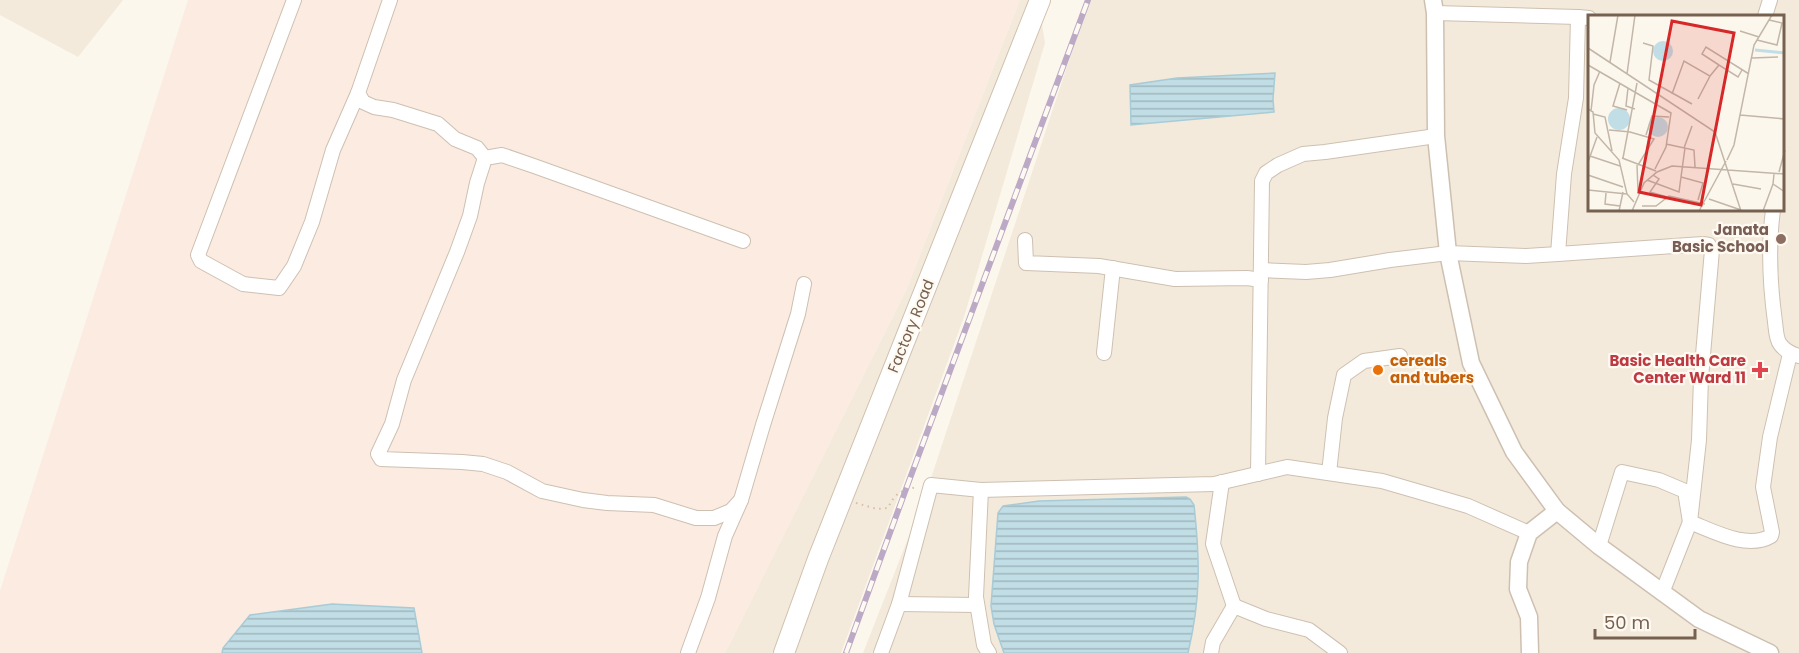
<svg xmlns="http://www.w3.org/2000/svg" width="1799" height="653" font-family="Poppins,sans-serif">
<style>
.residential{fill:#f3eadb;fill-rule:evenodd}
.commercial{fill:#fbebe1}
.water{fill:url(#water-rules);stroke:#a8cbd6;stroke-width:1.5}
.lines{fill:none;stroke-linecap:round;stroke-linejoin:round}
.minor-casing{stroke:#cec0b1;stroke-width:16}
.tertiary-casing{stroke:#cec0b1;stroke-width:19}
.secondary-casing{stroke:#d0c1af;stroke-width:22}
.path{stroke:#d5bda8;stroke-width:2;stroke-dasharray:1.5 4.5;stroke-linecap:butt}
.minor{stroke:#fff;stroke-width:14}
.tertiary{stroke:#fff;stroke-width:16}
.secondary{stroke:#fff;stroke-width:20}
.rail-casing{stroke:#bba9c6;stroke-width:6}
.rail{stroke:#fefaf2;stroke-width:4;stroke-dasharray:11;stroke-linecap:butt}
.education-dot{fill:#8d6e63;stroke:#fefaf2;stroke-width:2}
.food-dot{fill:#e8710a;stroke:#fefaf2;stroke-width:2}
.health-dot{fill:#e0444e;stroke:#fefaf2;stroke-width:2}
.labels{text-anchor:middle;stroke-width:4.5;stroke-linejoin:round;paint-order:stroke}
.education-label{font-size:15px;font-weight:bold;fill:#785e54;stroke:#fefaf2;text-anchor:end}
.street-label{font-size:15px;fill:#76604f;stroke:#fefaf2}
.food-label{font-size:15px;font-weight:bold;fill:#c56008;stroke:#fefaf2;text-anchor:start}
.health-label{font-size:15px;font-weight:bold;fill:#be3a42;stroke:#fefaf2;text-anchor:end}
.inset-river{fill:none;stroke:#c1dde5;stroke-width:3}
.inset-road{fill:none;stroke:#c2b6a8;stroke-width:1.5}
.view{fill:#d62828;fill-opacity:0.15;stroke:#d62828;stroke-width:3}
.inset-edge{fill:none;stroke:#76604f;stroke-width:3}
</style>
<defs>
<pattern id="water-rules" width="6" height="5" patternUnits="userSpaceOnUse" patternTransform="scale(1.5)"><rect width="6" height="5" fill="#c1dde5"/><path d="M0 2.5h6" fill="none" stroke="#a1b7bc"/></pattern>
</defs>
<rect width="100%" height="100%" fill="#fcf7ec"/>
<g class="residential">
<polygon points="0,0 123,0 78,57 0,15"/>
<polygon points="1020,0 1038,0 1045,43 964,317 841,653 725,653 907,288"/>
<path d="M1089 0H1799V653H863L927 490ZM1589 16H1782V210H1589Z"/>
</g>
<polygon class="commercial" points="188,0 1020,0 907,288 725,653 0,653 0,591"/>
<g class="water">
<polygon points="1275,73 1273,99 1274,112 1131,125 1130,85 1177,78"/>
<path d="M1186 497 1190 499 1194 505C1200 560 1201 598 1188 653H1004L994 624 991 606 998 513 1003 506 1039 501Z"/>
<polygon points="332,604 414,608 422,653 222,653 223,648 250,615"/>
</g>
<g class="lines">
<g class="minor-casing">
<g id="minor">
<polyline points="294,0 198,255 201,261 243,284 279,288 294,266 312,222 333,150 358,93"/>
<polyline points="390,0 358,93 363,102 374,107 393,110 438,124 455,139 477,148 485,158"/>
<polyline points="1435,13 1578,17"/>
<polyline points="1765,16 1770,0"/>
<path d="M1773 210C1768 247 1770 285 1775 322 1776 329 1776 339 1780 344 1785 351 1791 354 1799 356"/>
<polyline points="1025,240 1026,263 1099,266 1175,279 1247,278 1261,280"/>
<polyline points="1558,254 1703,244 1709,245 1712,250 1701,378 1699,440 1690,522 1662,593"/>
<polyline points="1261,270 1306,272 1330,270 1390,260 1448,253 1526,256 1558,254 1564,174 1576,98 1578,17 1589,18"/>
<polyline points="1104,353 1113,268"/>
<polyline points="1329,473 1335,418 1344,375 1364,361 1400,356"/>
<polyline points="1258,474 1262,181 1266,173 1278,165 1303,154 1325,152 1436,136"/>
<polyline points="1222,482 1213,544 1234,606"/>
<polyline points="981,490 976,597 984,645 989,653"/>
<polyline points="741,500 731,511 714,518 696,518 654,505 607,503 583,500 542,491 507,472 483,464 462,462 381,459 378,454 392,424 404,380 457,252 470,216 477,183 485,158 502,155 534,166 743,241"/>
<path d="M1599 546 1622 472 1659 480 1685 491 1690 522C1713 531 1747 550 1771 536L1772 532 1763 487 1770 437 1790 354"/>
<polyline points="899,604 977,605"/>
<polyline points="688,653 708,598 725,536 741,500 763,425 798,314 804,284"/>
<polyline points="881,653 899,604 931,485 981,490 1214,484 1287,467 1382,481 1468,506 1529,533"/>
<polyline points="1211,653 1213,642 1234,606 1266,619 1309,630 1340,653"/>
</g>
</g>
<g class="tertiary-casing">
<g id="tertiary">
<polyline points="1433,0 1435,13 1436,136 1448,253 1471,363 1514,452 1557,511 1599,546 1699,619 1770,653"/>
<polyline points="1530,653 1529,617 1518,589 1519,562 1529,533 1557,511"/>
</g>
</g>
<g class="secondary-casing">
<polyline id="secondary" points="784,653 818,559 1040,0"/>
</g>
<path class="path" d="M856 503 877 509 888 508C895 493 901 490 918 487"/>
<use href="#minor" class="minor"/>
<use href="#tertiary" class="tertiary"/>
<use href="#secondary" class="secondary"/>
<g class="rail-casing">
<polyline id="rail" points="846,653 906,489 1088,0"/>
</g>
<use href="#rail" class="rail"/>
</g>
<circle class="education-dot" cx="1781" cy="239" r="6"/>
<circle class="food-dot" cx="1378" cy="370" r="6"/>
<path class="health-dot" d="M1757 361h6v6h6v6h-6v6h-6v-6h-6v-6h6z"/>
<g class="labels">
<g class="education-label">
<text x="1769" y="235">Janata<tspan x="1769" dy="17">Basic School</tspan></text>
</g>
<g class="street-label">
<text transform="translate(911 326) rotate(-68)" y="5">Factory Road</text>
</g>
<g class="food-label">
<text x="1390" y="366">cereals<tspan x="1390" dy="17">and tubers</tspan></text>
</g>
<g class="health-label">
<text x="1746" y="366">Basic Health Care<tspan x="1746" dy="17">Center Ward 11</tspan></text>
</g>
</g>
<g transform="translate(1588 15)">
<rect width="196" height="196" fill="#fcf7ec"/>
<path d="M65 36a10 10 0 1 1 20 0a10 10 0 1 1-20 0ZM20 104a11 11 0 1 1 22 0a11 11 0 1 1-22 0ZM60 112a10 10 0 1 1 20 0a10 10 0 1 1-20 0Z" fill="#c1dde5"/>
<path class="inset-river" d="M167 35 197 38"/>
<path class="inset-road" d="M152 16 171 22M169 25 189 30 194 8 181 5M55 28 65 31 61 65 104 89M0 33 127 117 153 196M164 43 190 42M22 47 30 0M0 50 83 98 78 132 67 154M131 50 114 39 118 32 161 59M39 59 47 0M122 61 131 50 150 62 154 55M32 68 25 91 39 95M40 73 38 91 47 94M84 79 96 46 122 61 110 84M0 94 5 97 7 118 31 145 39 179 46 187M3 96 6 70 12 56M5 99 17 102 24 136M152 100 197 104M21 115 43 117M42 117 66 124 50 150M58 120 64 101 81 102M78 129 106 135 107 152M96 133 104 111M97 133 93 162 115 168 110 185M2 141 32 151M34 143 68 156M35 143 49 68M139 145 146 130 166 30 184 0M0 147 9 122M49 150 50 176M191 157 197 135M186 159 185 169 197 177M0 160 35 172M65 160 71 164 62 177 79 182M59 165 91 177 93 162M145 169 173 174M0 175 39 179M18 178 17 189 32 191M121 184 153 195M54 191H68L81 181 117 189M31 196 35 177M44 196 56 168 69 157 84 151 197 159M111 196 138 146M175 196 185 169"/>
<path class="view" d="M84 6 146 18 113 190 51 177Z"/>
<rect width="196" height="196" class="inset-edge"/>
</g>
<path d="M1595 629v9h100v-9" fill="none" stroke="#76604f" stroke-width="3"/>
<text x="1604" y="629" font-size="18" fill="#76604f" stroke="#fefaf2" stroke-width="4.5" paint-order="stroke">50 m</text>
</svg>
